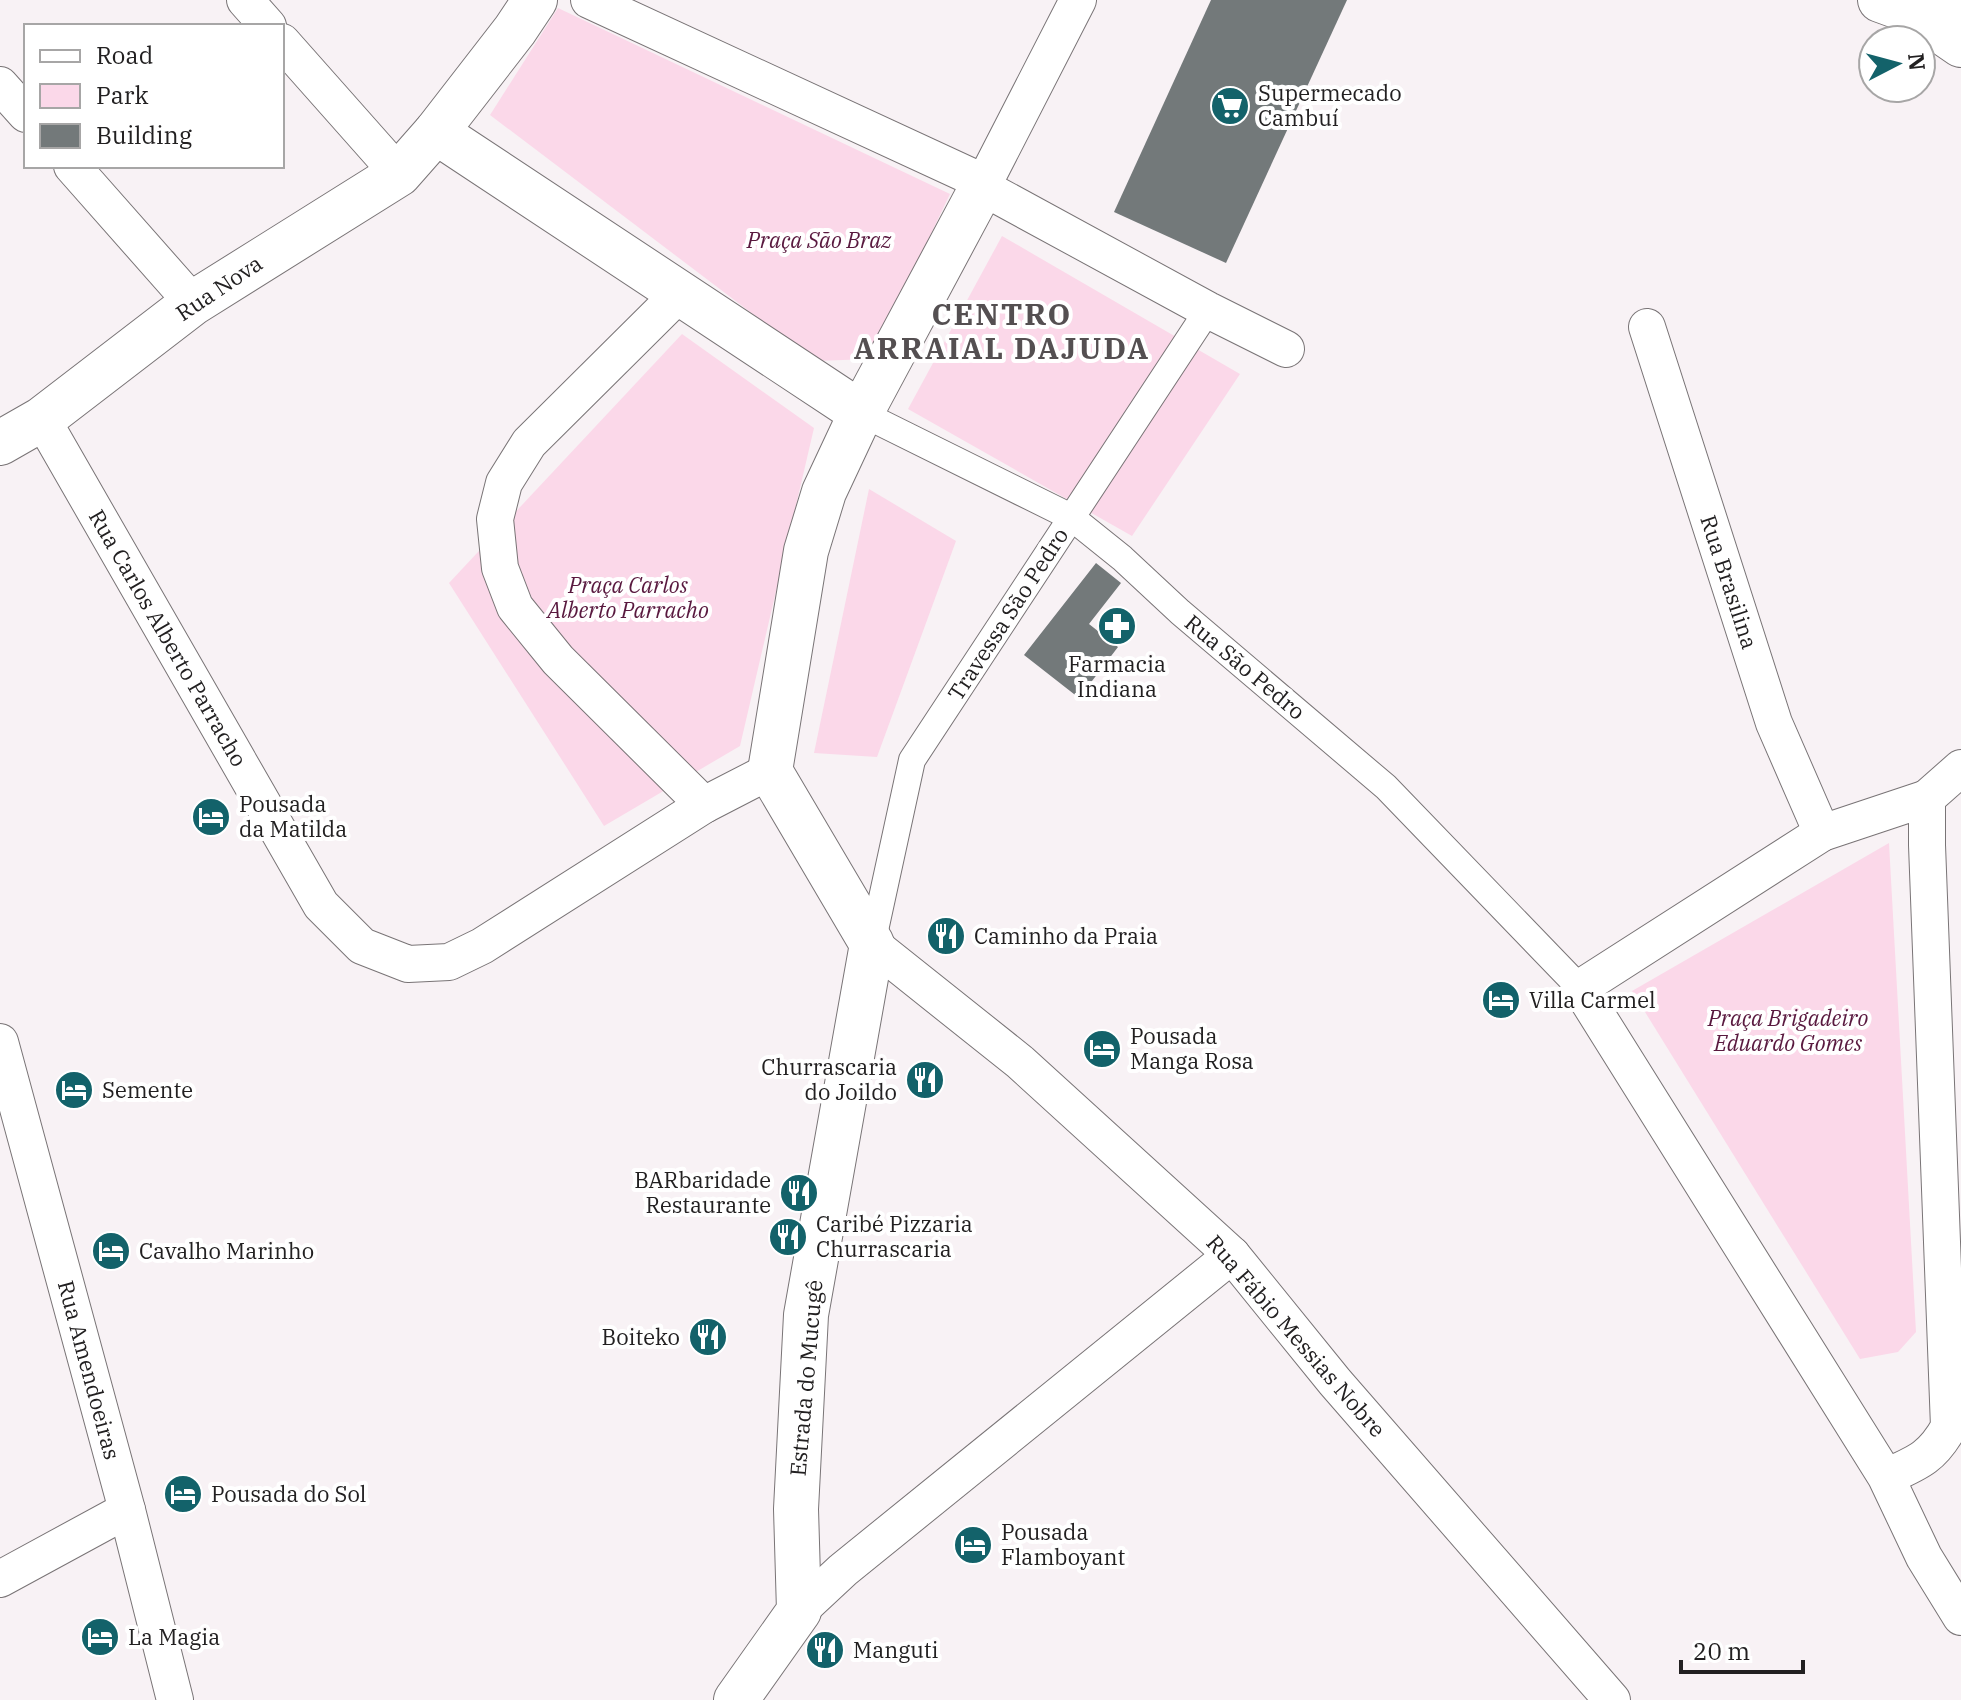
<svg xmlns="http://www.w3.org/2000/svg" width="1961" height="1700" font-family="'IBM Plex Serif',serif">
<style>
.green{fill:#fbd8e9}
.building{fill:#73797a}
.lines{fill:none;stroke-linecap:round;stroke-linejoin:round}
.pedestrian-casing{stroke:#797476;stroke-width:28}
.minor-casing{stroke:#797476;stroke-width:38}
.tertiary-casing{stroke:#797476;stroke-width:46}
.secondary-casing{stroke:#797476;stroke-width:46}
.pedestrian{stroke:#fff;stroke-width:26}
.minor{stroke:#fff;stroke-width:36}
.tertiary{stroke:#fff;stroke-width:44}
.secondary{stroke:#fff;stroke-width:44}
.labels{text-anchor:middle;stroke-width:8;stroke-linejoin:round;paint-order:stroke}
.poi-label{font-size:22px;fill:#222021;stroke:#fff;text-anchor:start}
.park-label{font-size:22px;font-style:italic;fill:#59193f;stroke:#fff}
.street-label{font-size:22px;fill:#222021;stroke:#fff}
.district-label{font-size:30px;font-weight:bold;letter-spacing:2px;fill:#544f51;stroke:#fff}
</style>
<rect width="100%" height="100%" fill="#f8f2f5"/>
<g class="green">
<polygon points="558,8 950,194 871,359 815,361 490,115"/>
<polygon points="1002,236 1240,374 1132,536 908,409"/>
<polygon points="682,334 814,428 740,746 604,826 449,583"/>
<polygon points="869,489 956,541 877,757 814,753"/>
<polygon points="1889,843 1916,1332 1898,1352 1860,1359 1632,991"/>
</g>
<g class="building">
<polygon points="1211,0 1347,0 1226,263 1114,212"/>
<polygon points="1096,563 1121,583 1089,624 1118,647 1079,698 1024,655"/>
</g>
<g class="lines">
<g class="pedestrian-casing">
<g id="pedestrian">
<polyline points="861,413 1071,517 1122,558 1180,612 1386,787 1580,988"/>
<polyline points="872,944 912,760 1208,310"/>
</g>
</g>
<g class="minor-casing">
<g id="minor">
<polyline points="245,0 268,26"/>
<polyline points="589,0 970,176 982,187 1208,310 1286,349"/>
<polyline points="282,42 399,174"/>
<polyline points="0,85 26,114"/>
<polyline points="72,166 193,303"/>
<polyline points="982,187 1078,0"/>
<polyline points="679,294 529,443 504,483 495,519 500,568 515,607 558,660 704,805"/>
<polyline points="1647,327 1774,723 1822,833"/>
<polyline points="42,419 321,905 362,946 408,964 449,962 482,946 704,805 770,771"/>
<polyline points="1927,798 1961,768"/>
<polyline points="872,944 1020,1062 1232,1255 1335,1382 1612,1700"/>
<polyline points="0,1042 127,1510 175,1700"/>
<path d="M1886 1477C1917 1463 1932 1458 1949 1427L1927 845V798L1822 833 1580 988 1886 1477 1924 1557 1961 1617"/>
<polyline points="0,1579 127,1510"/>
<polyline points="799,1611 843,1570 1232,1255"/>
</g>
</g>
<g class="tertiary-casing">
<g id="tertiary">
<polyline points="436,132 861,413"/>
<polyline points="736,1700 799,1611 796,1509 806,1315 872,944 770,771 806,551 824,492 861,413 982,187"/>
</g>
</g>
<g class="secondary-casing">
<g id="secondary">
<polyline points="1880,0 1913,12 1961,2"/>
<polyline points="1913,12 1961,45"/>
<polyline points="0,443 42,419 193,303 399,174 436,132 515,30 535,0"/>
</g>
</g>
<use href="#pedestrian" class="pedestrian"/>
<use href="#minor" class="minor"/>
<use href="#tertiary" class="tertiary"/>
<use href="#secondary" class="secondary"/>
</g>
<defs>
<g id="supermarket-disc" transform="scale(2)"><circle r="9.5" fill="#13626a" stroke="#fff"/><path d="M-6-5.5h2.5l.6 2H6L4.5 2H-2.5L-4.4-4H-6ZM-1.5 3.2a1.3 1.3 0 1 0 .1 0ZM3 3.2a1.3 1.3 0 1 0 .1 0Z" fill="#fff"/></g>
<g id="pharmacy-disc" transform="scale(2)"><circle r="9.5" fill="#13626a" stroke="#fff"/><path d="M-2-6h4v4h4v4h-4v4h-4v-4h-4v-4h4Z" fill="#fff"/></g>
<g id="hotel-disc" transform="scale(2)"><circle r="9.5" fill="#13626a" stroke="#fff"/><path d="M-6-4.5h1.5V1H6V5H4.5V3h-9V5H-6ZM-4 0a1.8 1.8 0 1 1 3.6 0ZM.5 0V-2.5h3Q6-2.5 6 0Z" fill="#fff"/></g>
<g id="restaurant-disc" transform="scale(2)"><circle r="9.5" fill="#13626a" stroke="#fff"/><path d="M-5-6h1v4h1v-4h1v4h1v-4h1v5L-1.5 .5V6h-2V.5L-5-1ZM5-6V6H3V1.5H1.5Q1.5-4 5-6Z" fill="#fff"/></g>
</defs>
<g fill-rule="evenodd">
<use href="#supermarket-disc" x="1230" y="106"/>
<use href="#pharmacy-disc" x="1117" y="626"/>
<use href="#hotel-disc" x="211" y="817"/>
<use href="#restaurant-disc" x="946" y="936"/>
<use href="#hotel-disc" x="1501" y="1000"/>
<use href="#hotel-disc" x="1102" y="1049"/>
<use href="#restaurant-disc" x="925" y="1080"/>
<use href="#hotel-disc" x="74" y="1090"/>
<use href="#restaurant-disc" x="799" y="1193"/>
<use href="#restaurant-disc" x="788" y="1237"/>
<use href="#hotel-disc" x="111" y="1251"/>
<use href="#restaurant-disc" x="708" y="1337"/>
<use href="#hotel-disc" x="183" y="1494"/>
<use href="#hotel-disc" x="973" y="1545"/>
<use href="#hotel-disc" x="100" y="1637"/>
<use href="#restaurant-disc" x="825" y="1650"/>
</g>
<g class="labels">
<g class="poi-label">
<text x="1258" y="101">Supermecado<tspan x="1258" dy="25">Cambuí</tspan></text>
<text x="1117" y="672" text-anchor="middle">Farmacia<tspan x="1117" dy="25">Indiana</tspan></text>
<text x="239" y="812">Pousada<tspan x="239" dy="25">da Matilda</tspan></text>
<text x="974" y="944">Caminho da Praia</text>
<text x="1529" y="1008">Villa Carmel</text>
<text x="1130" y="1044">Pousada<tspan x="1130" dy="25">Manga Rosa</tspan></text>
<text x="897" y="1075" text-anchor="end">Churrascaria<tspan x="897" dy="25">do Joildo</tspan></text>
<text x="102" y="1098">Semente</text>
<text x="771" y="1188" text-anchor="end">BARbaridade<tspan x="771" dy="25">Restaurante</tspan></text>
<text x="816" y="1232">Caribé Pizzaria<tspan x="816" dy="25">Churrascaria</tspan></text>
<text x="139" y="1259">Cavalho Marinho</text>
<text x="680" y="1345" text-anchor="end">Boiteko</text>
<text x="211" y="1502">Pousada do Sol</text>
<text x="1001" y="1540">Pousada<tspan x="1001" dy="25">Flamboyant</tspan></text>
<text x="128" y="1645">La Magia</text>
<text x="853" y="1658">Manguti</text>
</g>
<g class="park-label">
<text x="819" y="248">Praça São Braz</text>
<text x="628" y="593">Praça Carlos<tspan x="628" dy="25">Alberto Parracho</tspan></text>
<text x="1788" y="1026">Praça Brigadeiro<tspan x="1788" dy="25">Eduardo Gomes</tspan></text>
</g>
<g class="street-label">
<text transform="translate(219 288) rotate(-34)" y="8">Rua Nova</text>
<text transform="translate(1729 582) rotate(72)" y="8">Rua Brasilina</text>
<text transform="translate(1008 614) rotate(-57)" y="8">Travessa São Pedro</text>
<text transform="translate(168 638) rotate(60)" y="8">Rua Carlos Alberto Parracho</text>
<text transform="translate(1245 667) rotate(40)" y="8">Rua São Pedro</text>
<text transform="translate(1296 1336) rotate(49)" y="8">Rua Fábio Messias Nobre</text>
<text transform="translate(89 1370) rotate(75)" y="8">Rua Amendoeiras</text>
<text transform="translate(806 1378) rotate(-85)" y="8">Estrada do Mucugê</text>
</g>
<g class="district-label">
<text x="1002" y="325">CENTRO<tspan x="1002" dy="34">ARRAIAL DAJUDA</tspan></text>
</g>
</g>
<rect x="24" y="24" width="260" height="144" fill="#ffffff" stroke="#a7a6a6" stroke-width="2"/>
<rect x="40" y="50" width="40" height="12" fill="#ffffff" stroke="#a7a6a6" stroke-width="2"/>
<text x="96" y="64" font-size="24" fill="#222021">Road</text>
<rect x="40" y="84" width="40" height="24" fill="#fbd8e9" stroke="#a7a6a6" stroke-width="2"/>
<text x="96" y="104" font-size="24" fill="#222021">Park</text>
<rect x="40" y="124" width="40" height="24" fill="#73797a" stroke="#a7a6a6" stroke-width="2"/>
<text x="96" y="144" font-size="24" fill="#222021">Building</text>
<g transform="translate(1897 64) rotate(84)"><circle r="38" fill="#ffffff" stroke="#a7a6a6" stroke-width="2"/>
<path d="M0-6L14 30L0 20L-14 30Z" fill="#13626a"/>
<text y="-12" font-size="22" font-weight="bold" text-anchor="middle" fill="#222021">N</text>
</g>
<path d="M1681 1660v12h122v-12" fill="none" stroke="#222021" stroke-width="4"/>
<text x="1693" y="1660" font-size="24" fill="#222021" stroke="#ffffff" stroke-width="6" paint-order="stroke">20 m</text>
</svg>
